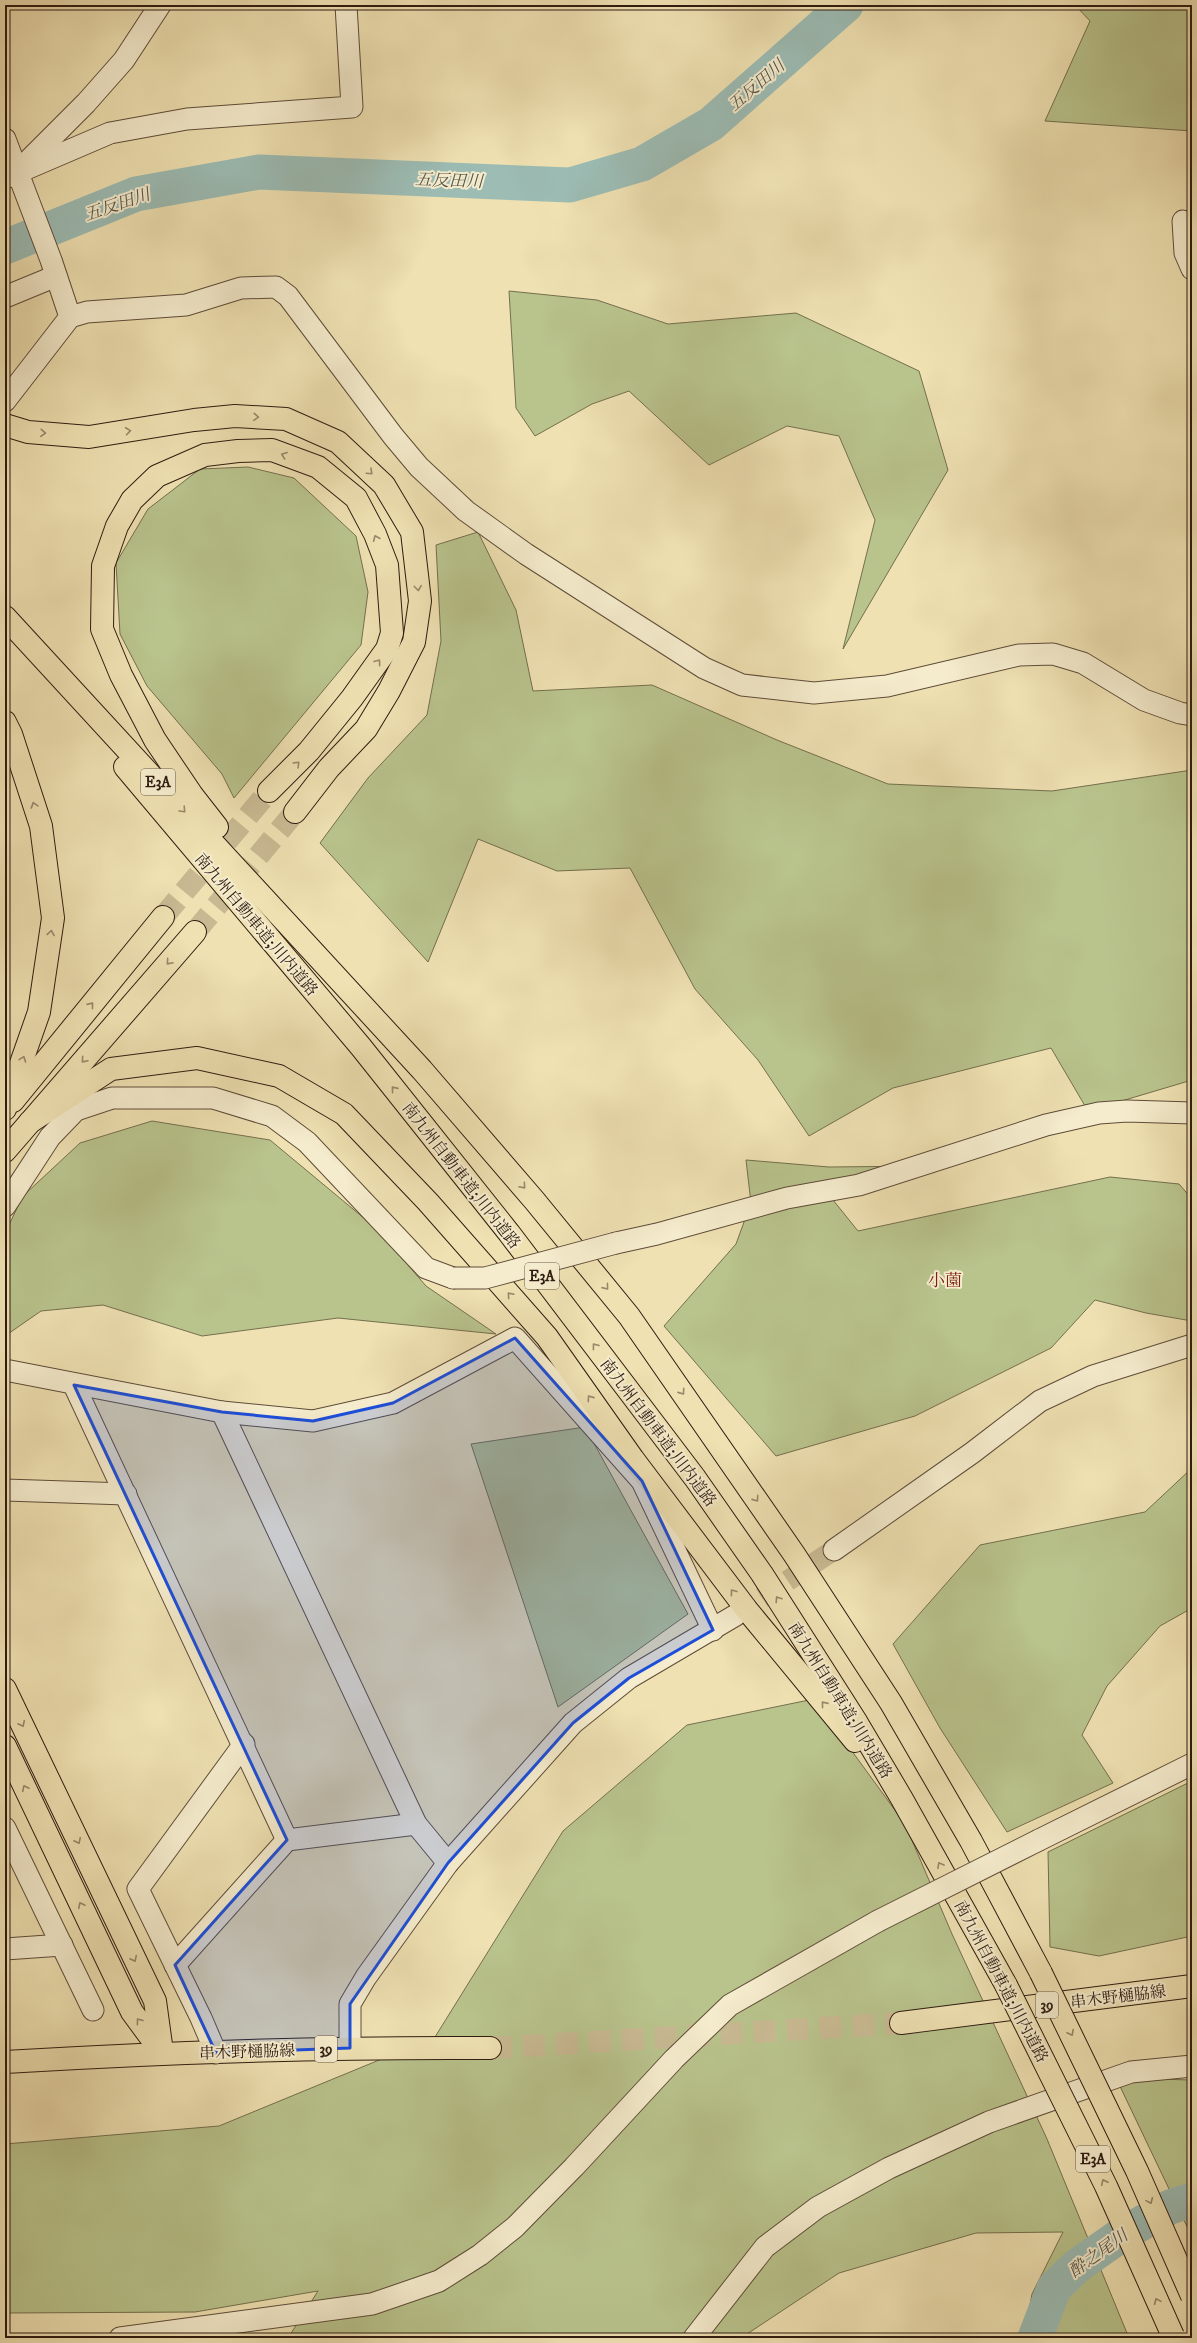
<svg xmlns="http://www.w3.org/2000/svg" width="1197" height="2343" font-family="'IM FELL DW Pica','Noto Serif JP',serif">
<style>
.green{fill:#b9c38c;stroke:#746f4e}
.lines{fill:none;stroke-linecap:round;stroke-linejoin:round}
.river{stroke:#9cbcb4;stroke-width:35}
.minor-tunnel{stroke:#c8b992;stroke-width:21;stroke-dasharray:21 10;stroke-linecap:butt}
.major-tunnel{stroke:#c8b992;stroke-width:22;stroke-dasharray:22 11;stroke-linecap:butt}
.highway-tunnel{stroke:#c8b992;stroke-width:22;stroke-dasharray:22 11;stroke-linecap:butt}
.minor-casing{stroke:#5e4c39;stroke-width:23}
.major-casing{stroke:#2e1b11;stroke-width:24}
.highway-casing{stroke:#2e1b11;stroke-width:24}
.minor{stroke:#f5eccd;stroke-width:21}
.major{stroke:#efe1b2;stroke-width:22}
.highway{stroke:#efe1b2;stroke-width:22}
.minor-bridge-casing{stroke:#5e4c39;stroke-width:23;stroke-linecap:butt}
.highway-bridge-casing{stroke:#2e1b11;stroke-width:24;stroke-linecap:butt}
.minor-bridge{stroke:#f5eccd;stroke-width:21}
.highway-bridge{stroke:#efe1b2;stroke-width:22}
.oneway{stroke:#98886a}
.marked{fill:#1d4ed8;fill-opacity:0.2;stroke:#1d4ed8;stroke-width:3;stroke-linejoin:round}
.labels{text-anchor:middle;stroke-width:4;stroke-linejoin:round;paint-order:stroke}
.shield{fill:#f5eccd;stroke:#6a5a49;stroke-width:1}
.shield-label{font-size:15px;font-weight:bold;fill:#2e1b11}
.street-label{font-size:16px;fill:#2e1b11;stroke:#f5eccd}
.water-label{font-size:17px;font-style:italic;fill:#54534a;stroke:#f5eccd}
.neighbourhood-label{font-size:17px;fill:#7a1f14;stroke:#f5eccd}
</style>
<rect width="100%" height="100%" fill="#efe1b2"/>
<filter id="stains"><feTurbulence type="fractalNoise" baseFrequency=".005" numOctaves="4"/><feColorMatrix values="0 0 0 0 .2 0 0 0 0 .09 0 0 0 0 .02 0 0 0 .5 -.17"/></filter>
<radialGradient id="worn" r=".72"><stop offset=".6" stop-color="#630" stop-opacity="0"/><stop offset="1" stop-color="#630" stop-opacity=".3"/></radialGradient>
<g class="green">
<polygon points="1075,5 1192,5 1192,131 1045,121 1090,21"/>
<polygon points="509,291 597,300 668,324 796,313 919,371 948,470 843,649 875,520 839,436 787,426 709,465 629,391 592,404 535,436 516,408"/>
<polygon points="248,467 294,478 356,536 368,592 361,645 234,798 222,774 147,686 120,634 116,563 148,509 200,469"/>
<polygon points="478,532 516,610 533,691 652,685 777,740 888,784 1052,791 1192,770 1192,1080 1088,1111 1051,1048 893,1088 809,1136 758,1060 695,989 630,868 557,871 478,839 428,962 320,843 368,778 427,715 441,641 436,545"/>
<polygon points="152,1121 270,1140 377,1229 426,1286 496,1334 338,1318 202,1336 103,1305 41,1311 5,1336 5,1233 23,1196 80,1143"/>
<polygon points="746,1160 829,1167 928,1166 833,1200 858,1231 1110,1177 1179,1184 1192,1199 1192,1321 1146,1313 1095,1300 1051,1348 915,1416 776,1456 664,1326 736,1244 751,1203"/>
<polygon points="585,1427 688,1614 558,1707 471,1444"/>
<polygon points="1192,1468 1192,1608 1160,1626 1107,1686 1082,1735 1113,1783 1007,1832 940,1728 893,1644 980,1545 1145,1512"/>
<polygon points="814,1699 905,1824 952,1934 1047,2139 1129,2338 1024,2338 1032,2294 1063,2232 976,2233 839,2273 741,2338 288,2338 318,2291 195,2312 5,2313 5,2144 219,2126 435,2037 563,1831 687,1725"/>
<polygon points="1192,1781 1192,1936 1099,1956 1050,1947 1048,1852"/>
<polygon points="1116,2078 1192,2080 1192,2237"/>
</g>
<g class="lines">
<g class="river">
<polyline points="5,247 136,194 259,172 570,185 642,164 711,124 846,5"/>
<polyline points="1035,2338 1054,2288 1077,2266 1121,2235 1170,2207 1192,2200"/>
</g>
<polyline class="minor-tunnel" points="736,1615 834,1550"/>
<polyline class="major-tunnel" points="490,2048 901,2023"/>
<g class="highway-tunnel">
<polyline points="163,917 269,791"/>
<polyline points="195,932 295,812"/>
</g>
<g class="minor-casing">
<g id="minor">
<polyline points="5,139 51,260 70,317"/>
<polyline points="23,166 86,103 124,60 160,5"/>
<polyline points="5,178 110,133 187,119 352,107 346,5"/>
<polyline points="1183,221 1185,253 1192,269"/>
<polyline points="5,297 56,276"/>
<polyline points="5,401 70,317 87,312 186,305 241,288 276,287 288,296 393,436 419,467 466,511 526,554 704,668 742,685 814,693 887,686 1019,655 1053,654 1083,663 1144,700 1180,713 1192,715"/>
<polyline points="5,1206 50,1137 76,1110 112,1098 213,1098 272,1116 307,1142 426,1268 453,1278"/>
<polyline points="616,1243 657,1234 787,1198 859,1185 1046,1125 1099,1113 1127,1111 1192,1113"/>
<polyline points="5,1370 222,1412 313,1421 393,1403 515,1338 642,1481 713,1630"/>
<polyline points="74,1385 287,1840"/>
<polyline points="222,1412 416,1824 448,1863"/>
<polyline points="5,1490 126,1494"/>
<polyline points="834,1550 972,1453 1040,1401 1093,1376 1192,1345"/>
<polyline points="5,1828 93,2010"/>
<polyline points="1039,1840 1192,1764"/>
<polyline points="5,1949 62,1945"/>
<polyline points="175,1965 287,1840 416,1824"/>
<polyline points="350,2048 350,2004 366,1977 448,1863 573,1723 629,1678 736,1615"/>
<polyline points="216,2053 201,2018 138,1889 244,1744"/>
<polyline points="120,2338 372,2304 439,2281 480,2255 515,2227 574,2167 674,2059 730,2005 878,1921"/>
<polyline points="694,2338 765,2247 818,2207 889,2168 989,2122 1131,2072 1192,2066"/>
</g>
</g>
<g class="major-casing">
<g id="major">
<polyline points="901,2023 1192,1986"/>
<path d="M5 2062C167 2052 328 2047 490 2048"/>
</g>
</g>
<g class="highway-casing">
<g id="highway">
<polyline points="5,425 28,432 89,437 194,420 235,416 286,419 338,442 384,485 412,532 420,601 414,642 389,691 366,729 329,768 295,812"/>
<polyline points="5,617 422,1070 534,1200 629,1316 794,1554 891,1703 971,1841 1041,1973"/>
<polyline points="5,722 11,734 41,826 53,918 39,1012 5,1109"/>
<polyline points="125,767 361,1047 509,1233 695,1478 762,1574 857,1723 902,1799 1006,1985"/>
<polyline points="217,827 192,795 155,740 121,675 102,629 103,566 117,526 132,500 157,476 205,455 238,451 272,450 318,467 356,498 375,534 387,565 392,633 387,649 352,698 309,751 269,791"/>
<polyline points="13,1101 163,917"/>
<polyline points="30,1122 111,1069 197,1058 279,1076 344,1114 428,1202 547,1337 633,1459 747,1610 855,1741"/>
<polyline points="5,1151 195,932"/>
<polyline points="5,1689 155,2001 162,2052"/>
<polyline points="5,1746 132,2012 160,2050"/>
</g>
</g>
<use href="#minor" class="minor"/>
<use href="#major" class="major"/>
<use href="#highway" class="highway"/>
<g class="minor-bridge-casing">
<g id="minor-bridge">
<polyline points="453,1278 485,1278 616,1243"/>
<polyline points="878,1921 1039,1840"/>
</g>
</g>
<g class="highway-bridge-casing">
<g id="highway-bridge">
<polyline points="1041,1973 1137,2171 1192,2296"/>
<polyline points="1006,1985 1106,2186 1173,2336"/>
</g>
</g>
<use href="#minor-bridge" class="minor-bridge"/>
<use href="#highway-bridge" class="highway-bridge"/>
</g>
<defs><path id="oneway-chevron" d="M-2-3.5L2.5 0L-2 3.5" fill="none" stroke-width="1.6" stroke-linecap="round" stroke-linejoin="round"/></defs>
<g class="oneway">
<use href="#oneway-chevron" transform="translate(256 417) rotate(4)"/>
<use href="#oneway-chevron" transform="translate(128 431) rotate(-8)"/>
<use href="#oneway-chevron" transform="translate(43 433) rotate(4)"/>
<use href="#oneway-chevron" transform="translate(284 455) rotate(-160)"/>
<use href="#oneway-chevron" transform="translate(370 472) rotate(43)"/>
<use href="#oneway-chevron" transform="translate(376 538) rotate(-113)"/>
<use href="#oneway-chevron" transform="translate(418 588) rotate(83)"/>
<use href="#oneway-chevron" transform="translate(378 662) rotate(-54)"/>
<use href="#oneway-chevron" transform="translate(297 764) rotate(-45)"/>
<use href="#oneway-chevron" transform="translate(34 805) rotate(-108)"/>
<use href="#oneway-chevron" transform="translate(183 810) rotate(47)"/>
<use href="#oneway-chevron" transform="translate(51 933) rotate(-81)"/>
<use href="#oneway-chevron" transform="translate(169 962) rotate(131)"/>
<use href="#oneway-chevron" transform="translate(91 1005) rotate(-51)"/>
<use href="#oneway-chevron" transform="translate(23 1059) rotate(-70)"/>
<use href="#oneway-chevron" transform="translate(84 1060) rotate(131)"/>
<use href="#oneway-chevron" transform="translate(394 1089) rotate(-129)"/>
<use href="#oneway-chevron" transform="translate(523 1186) rotate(49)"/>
<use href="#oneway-chevron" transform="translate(606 1287) rotate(51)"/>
<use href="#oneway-chevron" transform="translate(510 1295) rotate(-131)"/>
<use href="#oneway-chevron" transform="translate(595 1346) rotate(-127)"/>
<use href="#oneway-chevron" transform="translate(682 1392) rotate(55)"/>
<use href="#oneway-chevron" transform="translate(590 1398) rotate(-125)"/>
<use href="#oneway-chevron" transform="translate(756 1499) rotate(55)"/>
<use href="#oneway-chevron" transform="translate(733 1592) rotate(-127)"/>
<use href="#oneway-chevron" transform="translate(778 1599) rotate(-123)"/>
<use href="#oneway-chevron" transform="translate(824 1704) rotate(-129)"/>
<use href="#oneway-chevron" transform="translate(22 1724) rotate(64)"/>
<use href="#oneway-chevron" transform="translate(25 1788) rotate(-116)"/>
<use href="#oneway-chevron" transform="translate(78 1841) rotate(64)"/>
<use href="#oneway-chevron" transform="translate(940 1865) rotate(-119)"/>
<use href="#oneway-chevron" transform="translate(81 1905) rotate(-116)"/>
<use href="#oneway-chevron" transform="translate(134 1959) rotate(64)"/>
<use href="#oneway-chevron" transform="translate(139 2021) rotate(-127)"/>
<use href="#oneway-chevron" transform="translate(1071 2033) rotate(63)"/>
<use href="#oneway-chevron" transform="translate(1104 2182) rotate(-115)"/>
<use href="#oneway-chevron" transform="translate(1150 2201) rotate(66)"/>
<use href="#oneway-chevron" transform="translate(1157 2301) rotate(-114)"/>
</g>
<path class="marked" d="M515 1338 642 1481 713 1630 629 1678 573 1723 448 1863 350 2004V2048L216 2053 175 1965 287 1840 74 1385 222 1412 313 1421 393 1403Z"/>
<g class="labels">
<g class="shield">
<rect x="141" y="769" width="34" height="26" rx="3"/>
<rect x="525" y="1263" width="34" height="26" rx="3"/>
<rect x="1036" y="1992" width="22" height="26" rx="3"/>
<rect x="315" y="2036" width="22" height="26" rx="3"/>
<rect x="1076" y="2146" width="34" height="26" rx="3"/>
</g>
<g class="shield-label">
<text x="158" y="787">E3A</text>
<text x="542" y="1281">E3A</text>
<text x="1047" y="2010">39</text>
<text x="326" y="2054">39</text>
<text x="1093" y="2164">E3A</text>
</g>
<g class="street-label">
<text transform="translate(257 924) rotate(50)" y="6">南九州自動車道;川内道路</text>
<text transform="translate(462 1175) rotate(52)" y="6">南九州自動車道;川内道路</text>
<text transform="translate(659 1432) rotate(53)" y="6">南九州自動車道;川内道路</text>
<text transform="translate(841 1700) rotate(58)" y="6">南九州自動車道;川内道路</text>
<text transform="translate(1002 1981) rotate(62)" y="6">南九州自動車道;川内道路</text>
<text transform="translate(1118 1996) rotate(-7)" y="6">串木野樋脇線</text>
<text transform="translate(247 2051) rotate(-2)" y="6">串木野樋脇線</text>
</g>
<g class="water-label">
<text transform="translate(756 85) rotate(-41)" y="6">五反田川</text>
<text transform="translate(449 180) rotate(2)" y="6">五反田川</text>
<text transform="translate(117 204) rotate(-19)" y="6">五反田川</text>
<text transform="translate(1098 2253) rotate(-36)" y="6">酔之尾川</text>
</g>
<g class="neighbourhood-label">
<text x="945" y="1286">小薗</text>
</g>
</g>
<rect width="1197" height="2343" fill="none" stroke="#efe1b2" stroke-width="20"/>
<rect x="6" y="6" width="1185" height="2331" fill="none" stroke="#2e1b11" stroke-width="2"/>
<rect x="10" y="10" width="1177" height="2323" fill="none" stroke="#2e1b11"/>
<rect width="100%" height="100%" filter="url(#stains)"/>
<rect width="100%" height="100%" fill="url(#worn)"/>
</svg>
